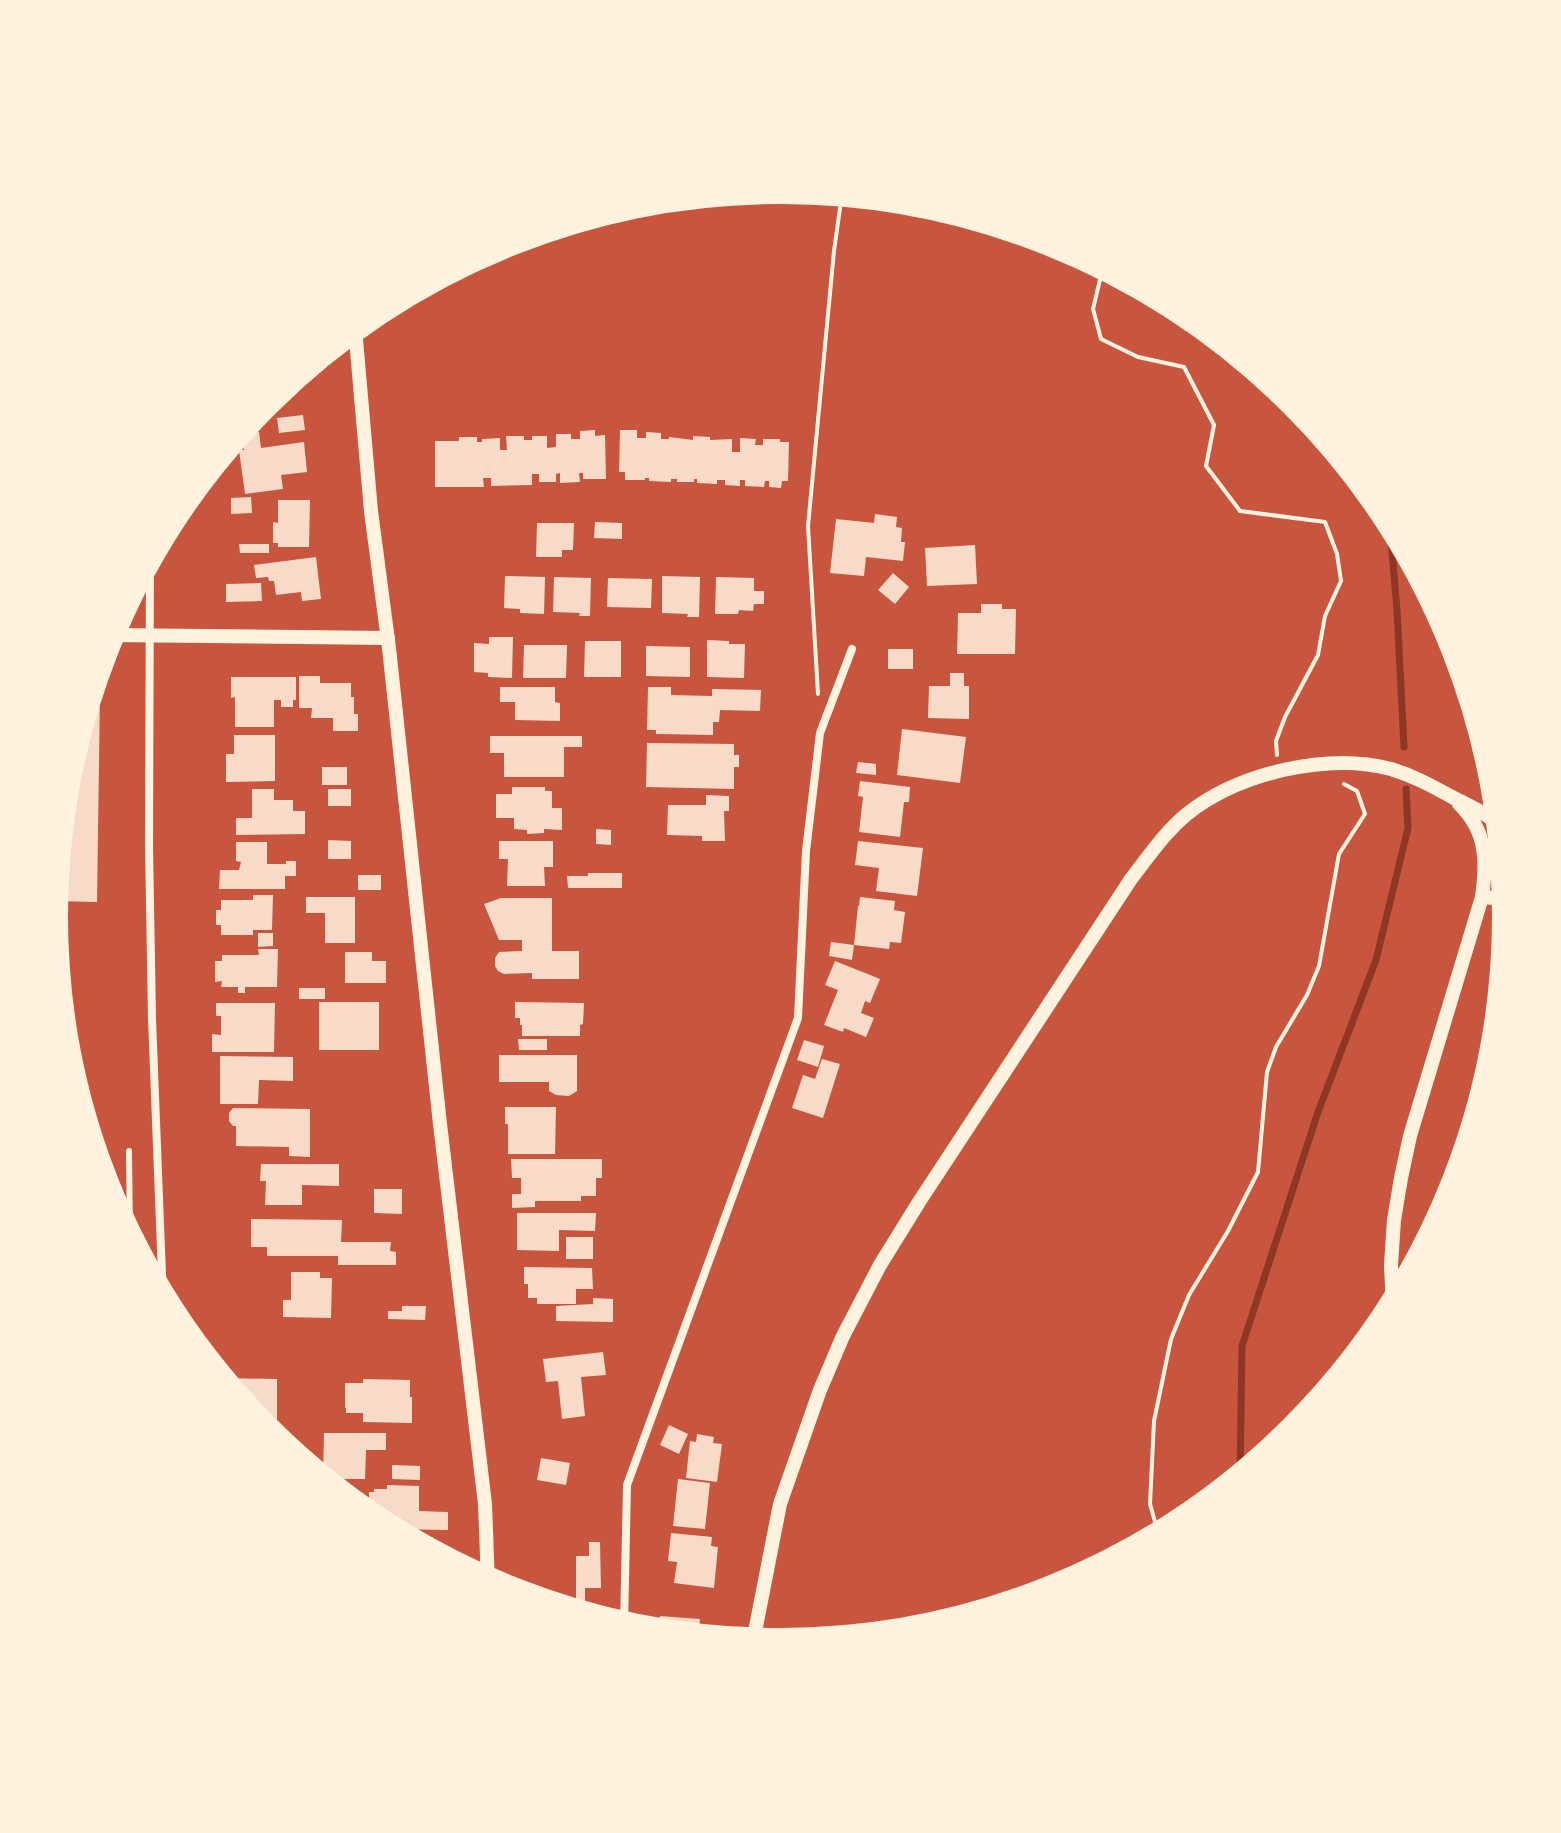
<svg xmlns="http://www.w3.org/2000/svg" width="1561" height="1833" font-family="Montserrat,sans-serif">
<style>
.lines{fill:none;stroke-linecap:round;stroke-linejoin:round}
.stream{stroke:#8f3625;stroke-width:7}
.building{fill:#f7dbc8}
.path{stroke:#fff3e0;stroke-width:4}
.service{stroke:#fff3e0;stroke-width:6}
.minor{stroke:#fff3e0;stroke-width:8}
.tertiary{stroke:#fff3e0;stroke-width:14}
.rim{fill:none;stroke:#fff3e0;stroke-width:4}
</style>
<rect width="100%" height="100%" fill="#c8553d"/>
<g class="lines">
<g class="stream">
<polyline points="1389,517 1397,610 1404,747"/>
<polyline points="1240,1477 1242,1346 1318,1112 1376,960 1408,828 1406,789"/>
</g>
</g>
<g class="building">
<polygon points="303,415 305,430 279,433 277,418"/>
<polygon points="595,430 595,436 605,435 606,479 583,479 583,473 579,473 580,482 560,483 560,473 556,474 556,482 539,482 539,474 532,474 532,485 491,486 491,478 483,478 484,487 435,487 435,441 459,441 459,437 477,437 477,442 482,442 482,439 500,438 500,450 507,450 506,436 524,436 524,440 532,440 532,436 547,436 547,448 556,447 556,434 571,434 571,439 580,439 580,431"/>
<polygon points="620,430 637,430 637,438 646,438 646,432 661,433 661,439 669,439 669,437 693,440 693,436 710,437 710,440 732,439 732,452 740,452 740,438 756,439 755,445 763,445 763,439 780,439 780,442 789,442 788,481 782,481 781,488 769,487 769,481 765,481 764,487 745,486 745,480 740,480 740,486 725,485 725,480 717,480 717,484 697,483 697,479 694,479 694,482 677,482 677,479 671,479 671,482 649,481 649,478 645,478 645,480 625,480 625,472 619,472"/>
<polygon points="259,432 261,448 304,442 307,472 281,475 283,489 245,494 239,450 244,450 242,434"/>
<polygon points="251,497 252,513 231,514 231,498"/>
<polygon points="278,500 310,500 309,547 278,547 278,543 273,543 273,522 278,523"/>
<polygon points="875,514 897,517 896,527 902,528 901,542 905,542 903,561 866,557 864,576 830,573 836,519 874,523"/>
<polygon points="595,522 622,523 622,539 594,538"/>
<polygon points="537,523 574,523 573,550 562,550 562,557 536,557"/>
<polygon points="239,544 269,544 269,553 240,553"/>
<polygon points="975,545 977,584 927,586 925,548"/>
<polygon points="316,557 321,599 302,601 301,592 276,595 274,581 269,581 268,577 256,578 254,565"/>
<polygon points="893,573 909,587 895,604 878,590"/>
<polygon points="505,576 545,577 544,614 520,613 520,609 504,608"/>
<polygon points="662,576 700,577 699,617 687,617 688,614 662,613"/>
<polygon points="554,577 591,578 590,616 579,616 580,613 553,612"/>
<polygon points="716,577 754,578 754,591 764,591 764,604 754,604 753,611 739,610 738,614 715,614"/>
<polygon points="608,578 652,579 651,608 607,607"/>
<polygon points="261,583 262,601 226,602 226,584"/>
<polygon points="981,604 1002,604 1002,609 1016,609 1015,654 957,654 958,613 981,613"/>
<polygon points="489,637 513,637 512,678 488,677 488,673 474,672 474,643 489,644"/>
<polygon points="707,640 729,641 729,644 745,644 744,678 707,677"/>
<polygon points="585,641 621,641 621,677 584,677"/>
<polygon points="524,645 567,645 566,678 523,678"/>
<polygon points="646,646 690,647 690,677 646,676"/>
<rect x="888" y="649" width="25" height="20"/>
<polygon points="950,673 964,673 964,686 969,686 969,719 928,718 929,686 950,686"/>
<polygon points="299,676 320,676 320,683 351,683 351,697 354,697 354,714 358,714 358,731 333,731 333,718 311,718 312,708 299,708"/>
<polygon points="231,677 296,677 296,700 293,700 293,707 281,707 281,700 274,700 274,727 235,727 235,697 231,698"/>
<polygon points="500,687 555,687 555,702 560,703 560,721 515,720 515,702 500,702"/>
<polygon points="648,687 671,687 671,695 712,696 712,689 761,690 760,711 720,710 719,722 713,722 713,735 656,734 656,730 647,730"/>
<polygon points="91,692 100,692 97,902 53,901 66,774"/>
<polygon points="902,729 966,737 960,783 897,775"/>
<polygon points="234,735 275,735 275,781 226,782 226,754 234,754"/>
<polygon points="490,736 582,736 582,747 564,747 564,777 504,777 504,753 490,753"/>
<polygon points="647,743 734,744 734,755 739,755 739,767 734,767 734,789 646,787"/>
<polygon points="858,762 876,764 876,775 856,773"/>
<rect x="322" y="767" width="25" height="18"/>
<polygon points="860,781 910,787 909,802 904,802 900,837 859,832 863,797 858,796"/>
<polygon points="512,787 545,787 545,791 552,791 552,808 562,808 562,830 544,829 544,833 527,834 527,830 514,829 514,818 496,818 496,794 512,794"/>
<polygon points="252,789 274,789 274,800 293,800 293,811 305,811 305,834 236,835 236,818 252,818"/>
<rect x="328" y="789" width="23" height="17"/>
<polygon points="706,795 729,796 729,811 724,811 725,841 702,841 702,836 667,835 668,805 706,805"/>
<polygon points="596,829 611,830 611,845 596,844"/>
<polygon points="328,840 351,841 351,859 328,859"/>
<polygon points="499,841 553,841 553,867 544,867 545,886 507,886 508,859 499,859"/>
<polygon points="858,841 923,848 917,896 876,891 879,868 855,865"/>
<polygon points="236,842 267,842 267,864 286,864 286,861 296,861 296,876 285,876 285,889 219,889 220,870 239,870 241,862 236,861"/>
<polygon points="588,873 622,873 622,888 568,888 567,876 588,876"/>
<rect x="358" y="875" width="23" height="15"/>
<polygon points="253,895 273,895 272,930 253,930 253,935 221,935 221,925 216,925 216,910 221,910 221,900 253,900"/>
<polygon points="306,897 355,897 355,943 325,943 325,913 306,913"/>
<polygon points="860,897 895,901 894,910 905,912 901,943 890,942 889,949 854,945 858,906 859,906"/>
<polygon points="501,898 552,898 552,951 579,951 579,979 532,979 532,973 504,974 498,971 495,966 495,958 499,952 522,951 522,940 499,940 484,904"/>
<polygon points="258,933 273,933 273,946 258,947"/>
<polygon points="831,942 854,945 852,960 829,956"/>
<polygon points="258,949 278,949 277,987 245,987 245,993 238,993 238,987 221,987 222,981 215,982 215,961 222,961 222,955 259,955"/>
<polygon points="345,952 372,952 372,961 386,961 386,983 345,983"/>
<polygon points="835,961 880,979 870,1003 865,1001 861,1013 874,1018 866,1037 844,1028 843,1032 824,1025 838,990 825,985"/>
<rect x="299" y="988" width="26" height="11"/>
<rect x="319" y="1002" width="60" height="48"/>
<polygon points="515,1002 584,1003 583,1024 580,1025 580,1036 522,1036 522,1025 520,1025 520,1018 515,1018"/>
<polygon points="216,1003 275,1003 274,1052 212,1052 212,1034 221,1035 221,1016 216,1016"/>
<polygon points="1495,1024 1498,1025 1495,1059 1487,1084 1485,1084 1494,1045 1490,1044"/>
<polygon points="518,1039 547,1039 547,1050 519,1050"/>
<polygon points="804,1040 824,1046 818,1067 797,1060"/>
<polygon points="499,1055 577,1055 577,1091 569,1096 556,1095 549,1091 549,1082 499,1082"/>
<polygon points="220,1056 293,1057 293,1081 259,1080 258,1104 220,1104"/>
<polygon points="822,1059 840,1064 823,1118 792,1108 803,1075 815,1079"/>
<polygon points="505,1107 556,1107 555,1154 508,1154 508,1124 505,1124"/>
<polygon points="233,1108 310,1109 310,1157 289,1156 289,1147 236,1146 236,1126 233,1126 229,1121 229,1113"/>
<polygon points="1453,1158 1464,1160 1449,1203 1444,1203"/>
<polygon points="511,1159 602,1159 602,1178 596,1178 596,1196 581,1196 581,1201 535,1201 535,1207 512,1208 512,1194 521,1194 521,1178 512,1178"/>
<polygon points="261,1164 339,1164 339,1186 302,1185 302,1205 265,1205 266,1181 260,1181"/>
<polygon points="374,1189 402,1189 402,1214 374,1213"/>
<polygon points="517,1213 596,1213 595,1231 559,1230 559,1251 517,1250"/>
<polygon points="251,1219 342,1220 341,1242 391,1242 390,1251 396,1252 396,1265 338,1265 338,1256 267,1256 267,1247 251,1247"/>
<rect x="566" y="1237" width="27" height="22"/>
<polygon points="524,1267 592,1268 593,1289 576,1289 576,1304 537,1304 537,1298 528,1298 528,1284 524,1284"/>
<polygon points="291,1272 320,1272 320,1278 332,1278 331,1318 283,1317 283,1300 291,1300"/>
<polygon points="593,1298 613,1299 613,1322 556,1321 556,1306 593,1304"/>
<polygon points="402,1306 426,1306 425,1320 388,1319 388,1311 402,1311"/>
<polygon points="603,1352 606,1375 581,1377 585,1416 562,1419 558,1381 546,1382 543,1359"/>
<polygon points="221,1378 277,1379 277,1426 260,1426"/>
<polygon points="363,1379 410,1380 410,1397 412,1397 412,1423 363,1422 363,1413 346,1413 346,1408 345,1408 345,1383 363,1383"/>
<polygon points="669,1425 688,1434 679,1454 660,1445"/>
<polygon points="324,1433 386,1433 386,1450 366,1450 365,1479 323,1479"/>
<polygon points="697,1434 714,1437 713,1443 722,1444 717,1482 686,1478 690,1441 696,1442"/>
<polygon points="541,1458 570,1463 566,1485 537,1480"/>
<polygon points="392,1465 420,1466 420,1480 392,1479"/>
<polygon points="678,1479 710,1483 705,1529 673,1526"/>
<polygon points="387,1485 419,1486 419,1511 448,1512 448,1530 389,1529 375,1522 362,1511 362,1505 369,1505 369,1492 374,1492 374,1489 387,1489"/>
<polygon points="671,1533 712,1537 711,1546 718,1547 714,1588 674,1583 677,1562 668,1561"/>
<polygon points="403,1537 433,1537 433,1553 415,1543"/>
<polygon points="589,1542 600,1542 601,1588 585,1588 585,1601 576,1601 576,1556 589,1556"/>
<polygon points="660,1616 700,1619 698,1637 659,1633"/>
</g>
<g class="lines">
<g class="path">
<polyline points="1103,267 1093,309 1101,339 1138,357 1184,367 1214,425 1206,466 1240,511 1325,522 1337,554 1341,581 1325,616 1318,655 1285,717 1276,741 1277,755"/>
<polyline points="818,694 808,526 834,251 842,194"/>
<polyline points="1159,1536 1150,1504 1154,1421 1171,1339 1189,1295 1228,1231 1258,1172 1267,1072 1276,1047 1307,995 1319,966 1339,854 1365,814 1357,791 1344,784"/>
</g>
<polyline class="service" points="129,1151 130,1237"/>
<g class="minor">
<polyline points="150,558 149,846 152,1019 163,1300"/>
<polyline points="624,1627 627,1485 798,1018 806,851 820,733 852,649"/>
</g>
<g class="tertiary">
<polyline points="355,328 371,511 389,648 440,1124 485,1504 488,1583"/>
<polyline points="109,635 388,638"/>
<polyline points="1482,897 1507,899"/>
<path d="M1393 1308 1391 1265 1394 1220 1401 1178 1410 1136 1482 897C1487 861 1487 831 1459 804"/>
<path d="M753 1642 780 1504 820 1390 843 1336 880 1265 919 1202 1131 879C1148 857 1165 832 1187 814 1239 773 1327 752 1391 769 1414 776 1432 786 1452 797 1469 806 1485 812 1500 825"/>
</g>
</g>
<path d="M0 0H1561V1833H0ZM66 916a714 714 0 1 1 1428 0a714 714 0 1 1-1428 0Z" fill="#fff3e0" fill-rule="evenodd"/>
<path class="rim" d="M66 916a714 714 0 1 1 1428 0a714 714 0 1 1-1428 0Z"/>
</svg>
